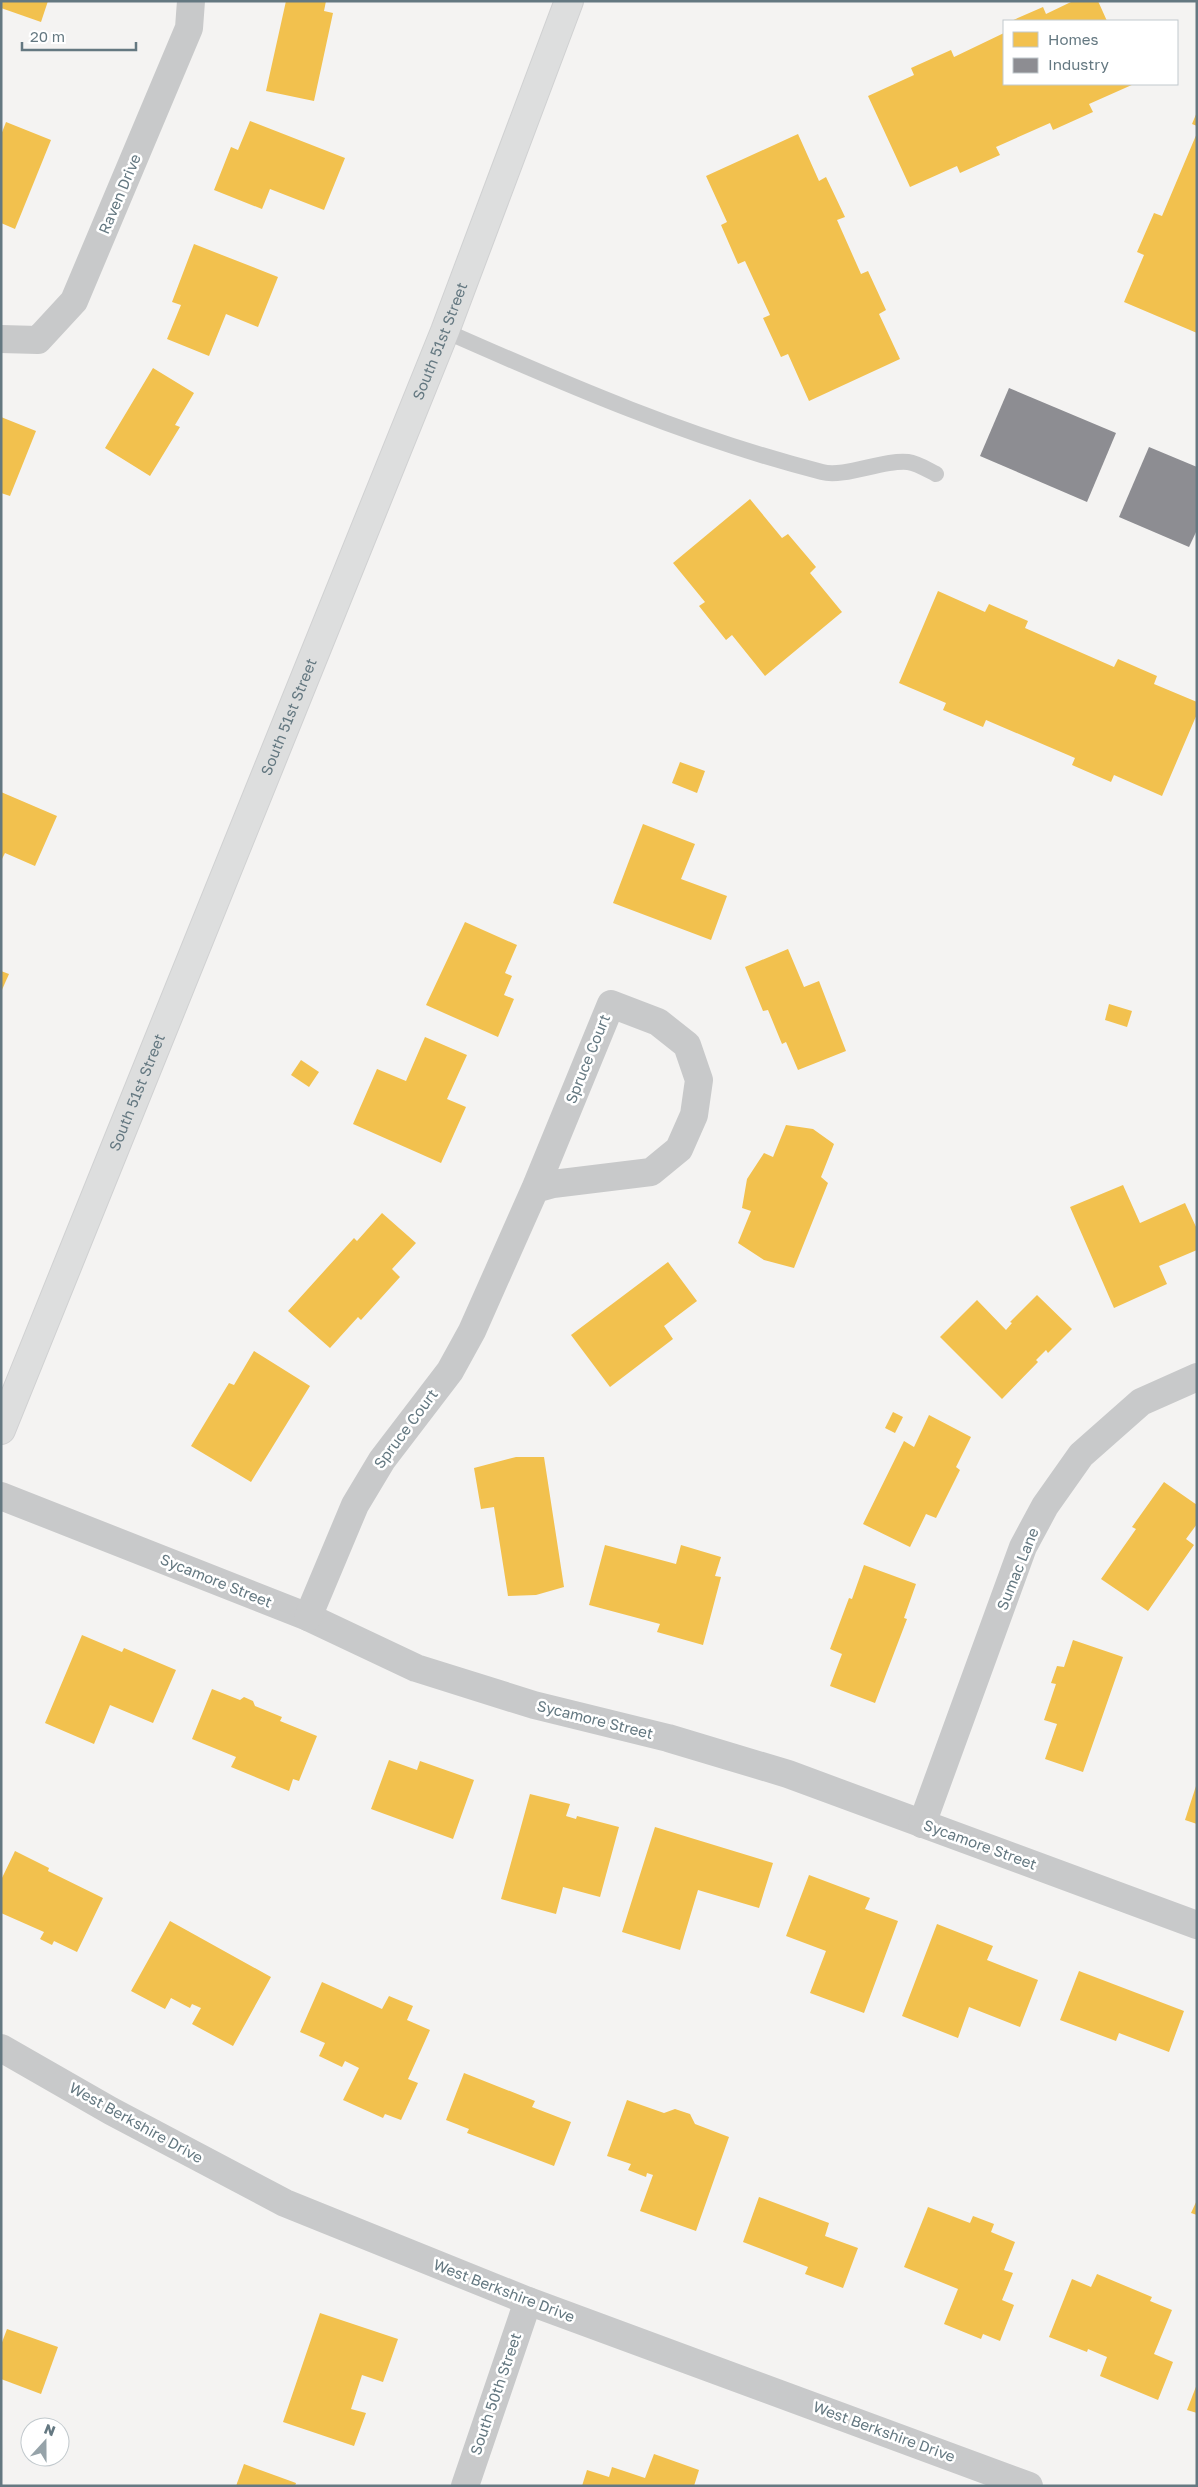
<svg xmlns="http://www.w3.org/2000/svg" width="1198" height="2487" font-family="'Golos Text',sans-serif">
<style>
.homes{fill:#f2c14e}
.industry{fill:#8d8d92}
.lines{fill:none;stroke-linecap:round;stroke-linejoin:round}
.secondary-casing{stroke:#d0d1d2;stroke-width:30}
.lane{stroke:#c8c9ca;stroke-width:16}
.street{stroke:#c8c9ca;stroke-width:28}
.secondary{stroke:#dddede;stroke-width:28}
.labels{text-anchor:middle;stroke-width:5;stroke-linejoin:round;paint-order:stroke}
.street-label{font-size:15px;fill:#647881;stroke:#fff}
</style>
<rect width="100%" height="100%" fill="#f4f3f2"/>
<g class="homes">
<polygon points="1,1 48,1 41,22 1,8"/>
<polygon points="286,1 326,1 324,11 333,13 314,101 266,91"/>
<polygon points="1073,1 1098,1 1107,21 1011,21 1043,7 1046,14"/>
<polygon points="1004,33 1004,84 1134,84 1089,104 1093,112 1053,130 1050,123 996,147 1000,155 960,173 957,166 910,187 868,96 914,75 911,68 951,50 954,57"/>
<polygon points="1197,112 1197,126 1192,124"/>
<polygon points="250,121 345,158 324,210 270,189 262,209 214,190 231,147 238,150"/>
<polygon points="6,122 51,140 15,229 1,223 1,135"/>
<polygon points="1197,133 1197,333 1124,302 1144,255 1137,252 1154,213 1162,216"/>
<polygon points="798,134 819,181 826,177 845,217 837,220 861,274 868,271 886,310 879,314 900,359 809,401 788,354 781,357 763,318 770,315 745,261 738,264 721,225 727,222 706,176"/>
<polygon points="194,244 278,277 258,327 226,314 209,356 167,339 181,305 172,302"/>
<polygon points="153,368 194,393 175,425 180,427 150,476 105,448"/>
<polygon points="1,417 36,431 10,496 1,493"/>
<polygon points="750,499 782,538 788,534 816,567 810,573 842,612 765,676 732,635 726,640 699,606 705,602 673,563"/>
<polygon points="938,591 985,612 989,604 1028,621 1025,628 1114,667 1118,659 1157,676 1154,684 1197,702 1197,714 1162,796 1114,775 1111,782 1072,765 1075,758 986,720 983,727 943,710 946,703 899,683"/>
<polygon points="680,762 705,771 697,793 672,783"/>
<polygon points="1,792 57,816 35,866 5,853 1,861"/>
<polygon points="643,824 695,844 681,879 727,896 711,940 613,903"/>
<polygon points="465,922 517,945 505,973 512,976 504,995 514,999 498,1037 426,1005"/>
<polygon points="788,949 804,987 819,981 846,1051 798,1070 786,1042 782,1044 768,1010 763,1011 745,967"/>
<polygon points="1,971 9,974 1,992"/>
<polygon points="1109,1004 1132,1011 1127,1027 1105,1020"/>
<polygon points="425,1037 467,1055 447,1099 466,1107 441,1163 353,1124 377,1069 406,1081"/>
<polygon points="301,1060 319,1072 309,1087 291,1075"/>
<polygon points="786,1125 813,1129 834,1144 821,1177 828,1183 794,1268 764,1260 738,1243 751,1211 742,1208 747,1179 764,1153 773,1157"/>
<polygon points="1123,1185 1140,1223 1185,1203 1197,1229 1197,1250 1159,1266 1167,1284 1114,1308 1070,1207"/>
<polygon points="382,1213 416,1243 392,1269 400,1277 361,1320 358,1317 330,1348 288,1311 354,1238 357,1241"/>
<polygon points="668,1262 697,1301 664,1326 673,1339 610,1387 571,1335"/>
<polygon points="1037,1295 1072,1329 1048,1353 1046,1350 1036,1360 1038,1362 1002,1399 940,1337 977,1300 1006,1330 1012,1323 1010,1322"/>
<polygon points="254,1351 310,1386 251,1482 191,1446 229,1383 234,1385"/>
<polygon points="893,1412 903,1417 895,1433 885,1428"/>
<polygon points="929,1415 971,1437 956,1467 960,1470 936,1518 926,1514 910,1547 863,1524 904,1441 914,1447"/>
<polygon points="516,1457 544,1457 564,1587 536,1595 508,1596 494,1507 481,1509 474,1468"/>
<polygon points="1164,1482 1197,1505 1197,1524 1186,1539 1194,1545 1148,1611 1101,1579 1136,1529 1132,1527"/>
<polygon points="605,1545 676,1564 681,1545 721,1557 715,1576 721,1577 703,1645 657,1632 660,1624 589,1605"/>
<polygon points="864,1565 916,1584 904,1618 907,1619 875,1703 830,1686 842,1654 830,1649 849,1598 852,1599"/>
<polygon points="82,1635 122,1652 124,1648 176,1670 153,1723 110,1705 94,1744 45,1723"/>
<polygon points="1073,1640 1123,1657 1083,1772 1045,1759 1057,1724 1044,1720 1056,1684 1051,1683 1057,1666 1064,1667"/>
<polygon points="212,1689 240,1700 244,1697 253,1701 255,1706 282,1717 280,1721 317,1736 299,1781 293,1779 289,1791 231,1767 236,1757 192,1739"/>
<polygon points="389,1760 417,1770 420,1761 474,1780 453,1839 371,1809"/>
<polygon points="1196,1786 1197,1786 1197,1824 1185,1820"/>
<polygon points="530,1794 570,1804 566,1816 576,1819 577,1816 619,1827 600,1897 563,1887 556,1914 501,1899"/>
<polygon points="655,1827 773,1863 759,1908 698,1890 680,1950 622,1932"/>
<polygon points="15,1851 49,1868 48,1871 103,1898 77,1952 54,1941 52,1945 40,1939 44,1932 1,1913 1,1880"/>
<polygon points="809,1875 870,1898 865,1909 898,1921 864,2013 810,1993 826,1951 786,1936"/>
<polygon points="170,1921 271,1977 233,2046 192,2024 201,2008 192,2004 190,2008 171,1998 165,2009 131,1991"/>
<polygon points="937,1924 993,1946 987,1960 1038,1980 1020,2027 969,2007 958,2038 902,2016"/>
<polygon points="1079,1971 1184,2011 1169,2052 1119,2033 1116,2041 1060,2020"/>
<polygon points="322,1982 382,2009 389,1996 413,2006 407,2020 430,2030 408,2079 418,2083 401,2120 385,2114 383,2118 343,2100 359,2068 345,2061 342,2067 319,2056 325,2043 300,2032"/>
<polygon points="464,2073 535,2101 532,2107 571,2122 554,2166 467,2133 469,2129 446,2120"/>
<polygon points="627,2100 664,2113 675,2109 690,2114 695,2124 729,2137 696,2231 640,2211 653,2175 647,2173 646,2177 628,2170 631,2164 607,2156"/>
<polygon points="759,2197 829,2223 825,2236 858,2248 843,2288 805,2274 808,2267 743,2242"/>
<polygon points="1197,2200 1197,2215 1191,2213"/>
<polygon points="928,2207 970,2223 973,2216 994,2224 991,2232 1015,2242 1004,2270 1013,2273 1002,2300 1014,2305 1000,2341 983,2334 981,2339 944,2324 958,2289 904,2267"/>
<polygon points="1097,2274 1152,2297 1150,2301 1172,2310 1154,2354 1173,2362 1158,2400 1100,2376 1107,2357 1088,2349 1087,2352 1049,2337 1072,2279 1091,2287"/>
<polygon points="320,2313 398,2339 383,2382 362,2375 351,2409 366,2413 354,2446 283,2422"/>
<polygon points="7,2329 58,2347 41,2394 1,2379 1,2345"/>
<polygon points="1197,2384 1197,2413 1187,2410"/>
<polygon points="654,2454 699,2470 694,2486 582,2486 587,2470 609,2477 612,2467 645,2478"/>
<polygon points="244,2464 296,2483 295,2486 236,2486"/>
</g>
<g class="industry">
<polygon points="1009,388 1116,433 1087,502 980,456"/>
<polygon points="1149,447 1197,467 1197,530 1189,547 1119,517"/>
</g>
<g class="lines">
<g class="secondary-casing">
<g id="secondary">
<path id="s1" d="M1 1430 445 331 569 1"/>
</g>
</g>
<path class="lane" d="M445 331C567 385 692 439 822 472 844 478 885 459 908 462 917 463 928 470 936 474"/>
<g class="street">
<polyline points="1,339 38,340 74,301 189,28 191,1"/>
<polyline points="1,1496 308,1617 416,1668 534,1705 668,1738 788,1774 1197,1925"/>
<polyline points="308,1617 355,1505 382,1460 450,1371 472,1331 535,1189 611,1004 658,1022 687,1045 699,1080 694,1115 679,1149 651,1172 553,1184 535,1189"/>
<polyline points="922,1824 1023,1547 1045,1506 1081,1455 1141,1402 1197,1377"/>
<polyline points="1,2048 111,2111 285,2203 528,2301 1029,2486"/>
<polyline points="465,2486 528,2301"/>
</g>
<use href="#secondary" class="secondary"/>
</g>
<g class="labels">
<g class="street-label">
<text transform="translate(120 194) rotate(-67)" y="5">Raven Drive</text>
<text dy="5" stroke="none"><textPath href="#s1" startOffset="1174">South 51st Street</textPath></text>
<text dy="5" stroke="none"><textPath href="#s1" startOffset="769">South 51st Street</textPath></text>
<text transform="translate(588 1059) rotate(-68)" y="5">Spruce Court</text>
<text dy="5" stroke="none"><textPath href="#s1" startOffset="364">South 51st Street</textPath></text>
<text transform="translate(406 1429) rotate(-53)" y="5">Spruce Court</text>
<text transform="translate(1018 1569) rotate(-68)" y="5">Sumac Lane</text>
<text transform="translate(216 1581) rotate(22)" y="5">Sycamore Street</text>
<text transform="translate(595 1720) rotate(14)" y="5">Sycamore Street</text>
<text transform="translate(980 1845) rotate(20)" y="5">Sycamore Street</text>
<text transform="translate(136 2123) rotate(29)" y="5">West Berkshire Drive</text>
<text transform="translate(504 2291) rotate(21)" y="5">West Berkshire Drive</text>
<text transform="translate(496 2394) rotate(-71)" y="5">South 50th Street</text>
<text transform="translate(884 2432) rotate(20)" y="5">West Berkshire Drive</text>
</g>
</g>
<rect width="1198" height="2487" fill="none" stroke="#647881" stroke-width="5"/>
<rect x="1003" y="20" width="175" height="65" fill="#ffffff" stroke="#c1c9cd"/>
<rect x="1013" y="32" width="25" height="15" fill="#f2c14e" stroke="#c1c9cd"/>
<text x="1048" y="45" font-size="15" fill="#647881">Homes</text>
<rect x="1013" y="58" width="25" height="15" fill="#8d8d92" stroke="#c1c9cd"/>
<text x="1048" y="70" font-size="15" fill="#647881">Industry</text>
<g transform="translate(45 2442) rotate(21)"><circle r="24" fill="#ffffff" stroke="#c1c9cd"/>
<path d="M0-4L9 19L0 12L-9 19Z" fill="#96a3a9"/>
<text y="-8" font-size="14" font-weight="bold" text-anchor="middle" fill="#647881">N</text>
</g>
<path d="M22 42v8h114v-8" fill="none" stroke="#647881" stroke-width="2.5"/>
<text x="30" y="42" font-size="15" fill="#647881" stroke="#ffffff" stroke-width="4" paint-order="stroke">20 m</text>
</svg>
